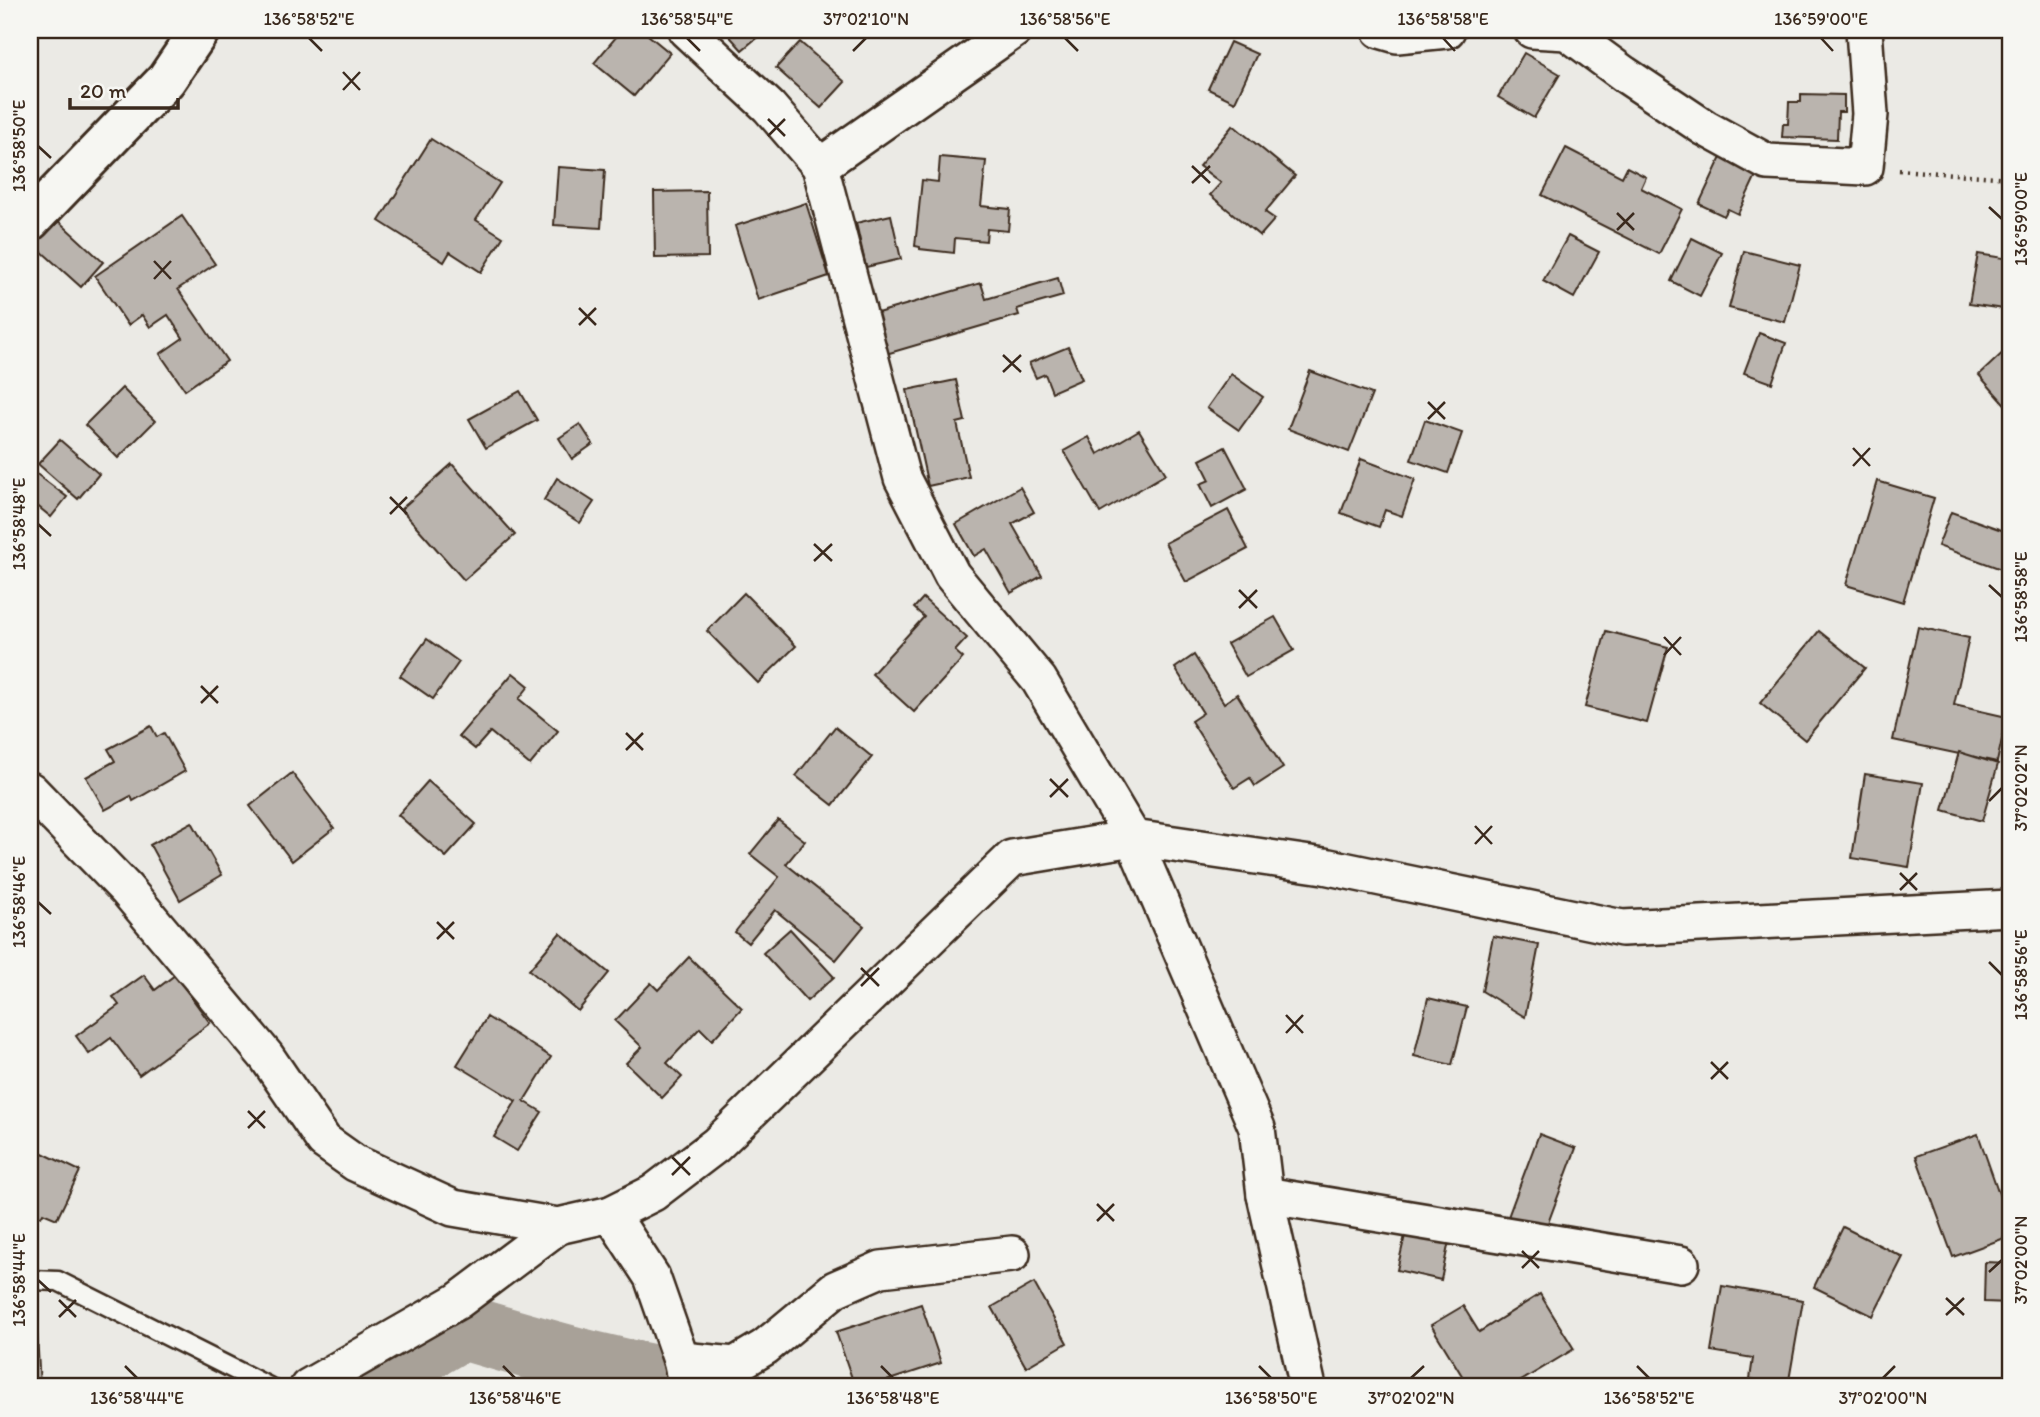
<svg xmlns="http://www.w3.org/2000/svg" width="2040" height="1417" font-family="Itim,sans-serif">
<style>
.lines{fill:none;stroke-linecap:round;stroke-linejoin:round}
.river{stroke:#a8a198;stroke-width:65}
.building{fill:#bab4ae;stroke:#3b2a1e;stroke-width:2}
.lane-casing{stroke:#3b2a1e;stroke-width:23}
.street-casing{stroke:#3b2a1e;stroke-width:40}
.secondary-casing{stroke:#3b2a1e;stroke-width:44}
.path{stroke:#3b2a1e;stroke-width:4.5;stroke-dasharray:2 5;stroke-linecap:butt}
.lane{stroke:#f6f6f2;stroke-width:18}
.street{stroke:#f6f6f2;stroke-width:35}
.secondary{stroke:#f6f6f2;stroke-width:38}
.ticks{fill:none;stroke:#3b2a1e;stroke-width:2.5}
.neatline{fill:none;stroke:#3b2a1e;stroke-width:2.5}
.ticks-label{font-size:18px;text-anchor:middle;fill:#3b2a1e}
</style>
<rect width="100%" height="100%" fill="#ebeae5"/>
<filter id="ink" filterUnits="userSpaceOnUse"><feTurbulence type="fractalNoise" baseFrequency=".0143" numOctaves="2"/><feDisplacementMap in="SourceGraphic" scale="14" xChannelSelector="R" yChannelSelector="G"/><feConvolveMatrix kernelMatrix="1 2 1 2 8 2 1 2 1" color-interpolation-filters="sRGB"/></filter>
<g filter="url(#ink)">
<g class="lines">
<path class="river" d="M361 1387 462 1327C549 1353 626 1376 716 1387"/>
</g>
<g class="building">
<polygon points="622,30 642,30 670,53 634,96 594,63"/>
<polygon points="724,30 766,30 742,50"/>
<polygon points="800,42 845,82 821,108 776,68"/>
<polygon points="1230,42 1257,54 1235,102 1208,89"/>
<polygon points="1524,53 1560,74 1534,118 1498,97"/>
<polygon points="1801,94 1844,95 1844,112 1838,112 1837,139 1782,137 1783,124 1788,124 1789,102 1801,102"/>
<polygon points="1233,125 1295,176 1265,212 1275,219 1260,236 1210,195 1221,183 1199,166"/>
<polygon points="431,139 500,183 476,220 503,237 481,272 450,252 444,262 379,221"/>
<polygon points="1566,148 1622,177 1627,167 1646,177 1641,188 1682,209 1659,254 1542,195"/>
<polygon points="1723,153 1759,169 1738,214 1728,209 1724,216 1699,204"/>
<polygon points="940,157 986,161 981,206 1010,209 1008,231 987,229 986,241 955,238 954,253 920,249 920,247 915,246 922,180 938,182"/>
<polygon points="558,167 605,170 601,228 554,225"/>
<polygon points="707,191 708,257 655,258 654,192"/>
<polygon points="806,203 829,276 758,300 735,226"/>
<polygon points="891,215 901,259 866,267 856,223"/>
<polygon points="182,216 215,264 178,289 227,361 185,390 160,354 183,338 168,315 150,327 142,315 128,325 95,276"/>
<polygon points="54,217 103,262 81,287 31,242"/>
<polygon points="1568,236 1599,252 1574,298 1543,281"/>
<polygon points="1692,238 1722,253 1700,296 1671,281"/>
<polygon points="1744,251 1800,265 1785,322 1729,308"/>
<polygon points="1978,254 2010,259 2010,310 1969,304"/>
<polygon points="1058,278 1063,296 1017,309 1019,315 886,354 874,314 981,283 986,299"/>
<polygon points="1759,333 1786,343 1772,383 1744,373"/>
<polygon points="2010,346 2010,410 1979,375"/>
<polygon points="1068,347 1082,379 1052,392 1045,374 1036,378 1029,363"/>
<polygon points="1310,371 1372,394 1349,452 1288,429"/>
<polygon points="1231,374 1263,397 1239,430 1207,408"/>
<polygon points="956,380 965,421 957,423 969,477 928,486 907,390"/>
<polygon points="122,388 155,421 118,458 85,425"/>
<polygon points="520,391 537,420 486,448 469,419"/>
<polygon points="1425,420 1462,433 1448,473 1411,460"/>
<polygon points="580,424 593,444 572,459 559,438"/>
<polygon points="1139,430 1166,474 1100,513 1064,451 1089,437 1098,454"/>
<polygon points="60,440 99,474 78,499 38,464"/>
<polygon points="1225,447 1247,489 1212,508 1200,484 1210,480 1200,460"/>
<polygon points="1361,459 1415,479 1402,516 1385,510 1379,527 1341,513"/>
<polygon points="452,464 515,535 464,580 401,509"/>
<polygon points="34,472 67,497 51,517 30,500 30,478"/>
<polygon points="557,478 594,502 580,523 544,500"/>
<polygon points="1877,481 1934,498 1903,602 1846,585"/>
<polygon points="1020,487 1034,512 1012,524 1042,576 1011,593 986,549 974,556 956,524"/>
<polygon points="1228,510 1248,549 1186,582 1165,543"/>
<polygon points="1951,512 2010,533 2010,554 2004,570 1938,546"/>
<polygon points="744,593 796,646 758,683 707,631"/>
<polygon points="923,598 967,638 955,651 963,658 914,712 872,674 924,617 914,608"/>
<polygon points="1275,617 1294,650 1246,677 1227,644"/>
<polygon points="1918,627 1969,638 1954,705 2007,717 1997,762 1893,740"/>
<polygon points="1606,631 1668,647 1647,723 1585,707"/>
<polygon points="1819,631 1865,668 1805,740 1760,703"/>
<polygon points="427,639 459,662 433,699 400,676"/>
<polygon points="1194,655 1224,703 1237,694 1283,768 1255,786 1250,778 1234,788 1191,721 1203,713 1175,668"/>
<polygon points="513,673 529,686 519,699 558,731 530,765 490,732 475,749 459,736"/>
<polygon points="151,726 157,737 164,733 185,771 133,801 131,796 105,810 86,777 115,761 108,749"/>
<polygon points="835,727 872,757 833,805 796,776"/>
<polygon points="1959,752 1998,764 1982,821 1943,810"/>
<polygon points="292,773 334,828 292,861 250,806"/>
<polygon points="1865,774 1923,783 1909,867 1852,858"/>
<polygon points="428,781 476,824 446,857 398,815"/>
<polygon points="778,820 805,841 786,864 864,926 836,960 775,910 748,943 735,932 779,877 750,854"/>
<polygon points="192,822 222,875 180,900 150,845"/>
<polygon points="790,929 834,977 807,1001 763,953"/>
<polygon points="560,933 609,973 578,1011 529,970"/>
<polygon points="1493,936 1539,945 1525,1017 1482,991"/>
<polygon points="689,957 742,1008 712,1040 700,1028 667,1063 682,1077 662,1098 626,1063 642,1047 615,1021 651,983 658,990"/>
<polygon points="144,975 155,990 175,975 210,1023 139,1075 111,1038 89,1054 76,1036 119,1005 113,997"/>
<polygon points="1428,998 1467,1007 1452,1065 1414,1056"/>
<polygon points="487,1017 551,1057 524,1101 542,1112 517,1151 494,1137 516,1101 457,1065"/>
<polygon points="1539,1134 1576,1148 1545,1231 1508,1217"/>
<polygon points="1978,1134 2010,1225 2010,1236 1953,1257 1916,1156"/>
<polygon points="30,1147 80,1171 57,1219 43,1213 41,1217 30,1212"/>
<polygon points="1843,1227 1903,1257 1873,1316 1814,1287"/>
<polygon points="1406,1231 1449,1241 1441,1280 1397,1270"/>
<polygon points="1985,1262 2010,1263 2010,1303 1984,1302"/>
<polygon points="1034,1283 1067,1343 1026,1367 992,1307"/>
<polygon points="1722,1286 1803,1300 1788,1386 1750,1379 1753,1358 1711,1351"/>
<polygon points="1540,1294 1574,1349 1511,1387 1469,1387 1431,1325 1463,1306 1479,1332"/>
<polygon points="921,1304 941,1363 868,1387 855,1387 836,1332"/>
<polygon points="30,1333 37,1333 40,1387 30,1387"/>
</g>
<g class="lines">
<g class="lane-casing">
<polyline id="lane" points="30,1280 58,1281 269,1387"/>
</g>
<g class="street-casing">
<g id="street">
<polyline points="686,30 769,107 820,166 902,478 952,575 1039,680 1133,838 1257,1128 1265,1195 1308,1387"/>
<polyline points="1380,30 1397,35 1447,30"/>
<polyline points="1532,30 1567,32 1624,74 1705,128 1767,162 1865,167 1870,114 1864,30"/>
<polyline points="820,166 1014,30"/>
<polyline points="30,790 126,889 266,1056 324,1141 355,1163 453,1208 558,1226 611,1214 653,1193 716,1145 1012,858 1133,838 1324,866 1622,928 2010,908"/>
<polyline points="1265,1195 1681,1264"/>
<polyline points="611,1214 652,1277 681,1360 687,1387"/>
<polyline points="681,1360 735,1365 765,1347 835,1289 881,1269 1012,1254"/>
<polyline points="308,1387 458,1301 558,1226"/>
</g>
</g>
<g class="secondary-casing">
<polyline id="secondary" points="30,221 166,80 200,30"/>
</g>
<polyline class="path" points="1899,170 2010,178"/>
<use href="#lane" class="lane"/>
<use href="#street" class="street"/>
<use href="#secondary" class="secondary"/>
</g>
</g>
<path class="ticks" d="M309 38 322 51M687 38 700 51M1065 38 1078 51M1443 38 1455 51M1821 38 1833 51M853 51 866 38M343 72 360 90M343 90 360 72M768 119 785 136M768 136 785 119M38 146 51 158M1192 166 1210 183M1192 183 1210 166M1989 207 2002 219M1617 213 1634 230M1617 230 1634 213M154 261 171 279M154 279 171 261M579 308 596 325M579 325 596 308M1003 355 1021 372M1003 372 1021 355M1428 402 1445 419M1428 419 1445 402M1853 448 1870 466M1853 466 1870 448M390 497 407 514M390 514 407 497M38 524 51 536M814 544 832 561M814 561 832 544M1989 585 2002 597M1239 590 1257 608M1239 608 1257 590M1664 637 1681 655M1664 655 1681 637M201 686 218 703M201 703 218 686M626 733 643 750M626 750 643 733M1050 779 1068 797M1050 797 1068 779M1989 801 2002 788M1475 826 1492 844M1475 844 1492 826M1900 873 1917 890M1900 890 1917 873M38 902 51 914M437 922 454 939M437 939 454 922M1989 962 2002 975M861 968 879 986M861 986 879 968M1286 1015 1303 1033M1286 1033 1303 1015M1711 1062 1728 1079M1711 1079 1728 1062M248 1111 265 1128M248 1128 265 1111M672 1157 690 1175M672 1175 690 1157M1097 1204 1114 1221M1097 1221 1114 1204M1522 1251 1539 1268M1522 1268 1539 1251M1989 1272 2002 1260M38 1280 51 1292M1946 1298 1964 1315M59 1300 76 1317M1946 1315 1964 1298M59 1317 76 1300M125 1366 137 1378M503 1366 515 1378M881 1366 893 1378M1259 1366 1271 1378M1637 1366 1649 1378M1411 1378 1424 1366M1883 1378 1895 1366"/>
<rect width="2040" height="1417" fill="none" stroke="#f6f6f2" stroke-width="77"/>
<path d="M70 98v10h108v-10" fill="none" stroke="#3b2a1e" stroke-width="3.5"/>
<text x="80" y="98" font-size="21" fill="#3b2a1e" stroke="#f6f6f2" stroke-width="5" paint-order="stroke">20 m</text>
<rect x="38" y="38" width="1964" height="1340" class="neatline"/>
<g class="ticks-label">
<text x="309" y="25">136°58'52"E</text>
<text x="687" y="25">136°58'54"E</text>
<text x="866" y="25">37°02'10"N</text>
<text x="1065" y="25">136°58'56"E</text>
<text x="1443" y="25">136°58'58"E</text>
<text x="1821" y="25">136°59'00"E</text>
<text transform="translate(19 146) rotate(-90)" y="6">136°58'50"E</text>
<text transform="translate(2021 219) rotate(-90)" y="6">136°59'00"E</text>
<text transform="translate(19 524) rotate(-90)" y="6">136°58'48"E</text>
<text transform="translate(2021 597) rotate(-90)" y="6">136°58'58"E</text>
<text transform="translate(2021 788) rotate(-90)" y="6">37°02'02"N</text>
<text transform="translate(19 902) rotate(-90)" y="6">136°58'46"E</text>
<text transform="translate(2021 975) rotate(-90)" y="6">136°58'56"E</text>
<text transform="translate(2021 1260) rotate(-90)" y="6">37°02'00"N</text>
<text transform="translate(19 1280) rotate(-90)" y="6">136°58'44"E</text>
<text x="137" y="1404">136°58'44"E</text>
<text x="515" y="1404">136°58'46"E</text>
<text x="893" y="1404">136°58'48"E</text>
<text x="1271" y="1404">136°58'50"E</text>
<text x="1411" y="1404">37°02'02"N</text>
<text x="1649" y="1404">136°58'52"E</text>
<text x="1883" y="1404">37°02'00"N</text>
</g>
</svg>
